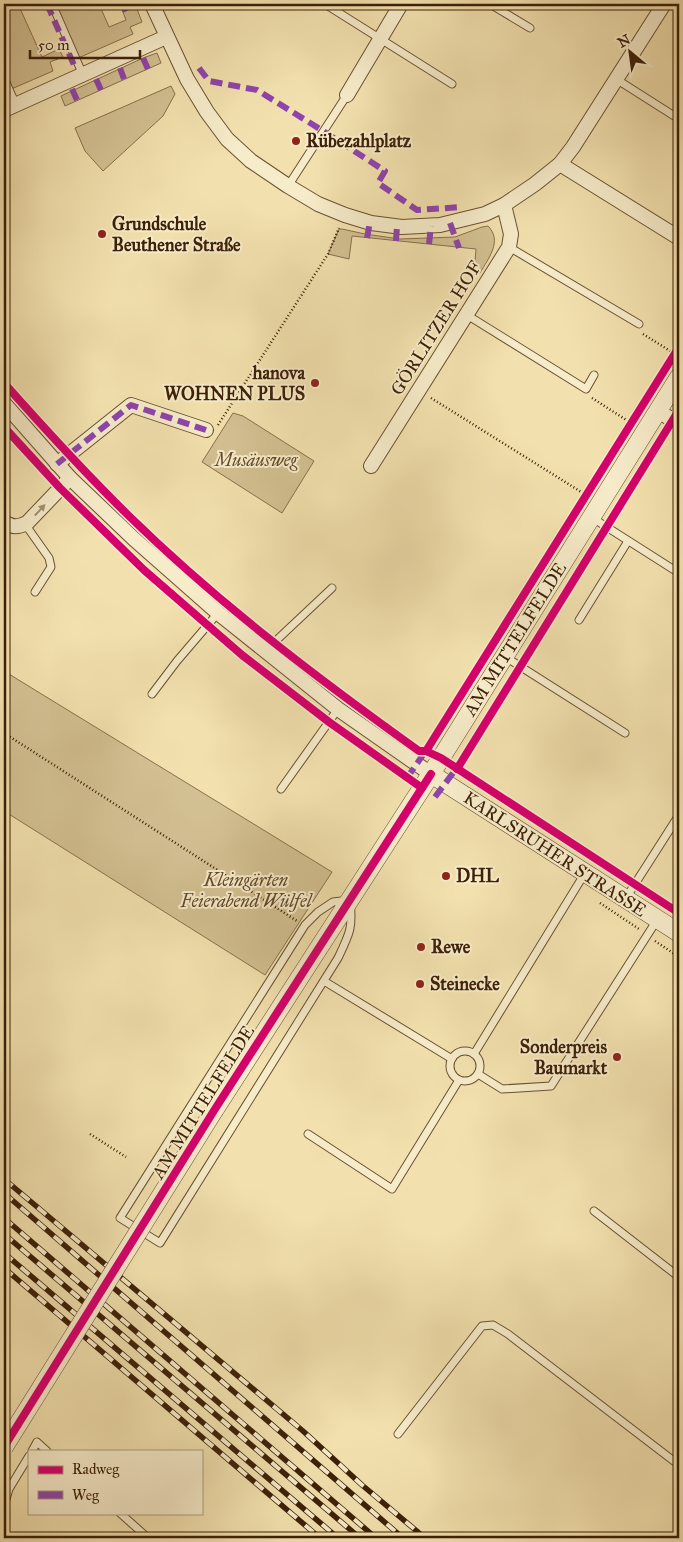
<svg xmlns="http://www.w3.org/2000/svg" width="683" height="1542" font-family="'IM FELL Great Primer',serif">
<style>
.green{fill:#d3c092;stroke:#88704d}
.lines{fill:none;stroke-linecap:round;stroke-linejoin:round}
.service-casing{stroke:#6a5032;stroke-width:9}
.minor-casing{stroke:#6a5032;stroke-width:16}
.tertiary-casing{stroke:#6a5032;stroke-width:19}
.path{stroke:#3c2008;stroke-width:2.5;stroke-dasharray:1 2.5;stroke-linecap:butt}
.service{stroke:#f7ecca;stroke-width:7}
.minor{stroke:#f7ecca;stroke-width:14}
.tertiary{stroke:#f7ecca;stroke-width:18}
.rail-casing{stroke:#3c2008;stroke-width:5.5}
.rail{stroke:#f7ecca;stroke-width:4;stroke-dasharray:11;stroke-linecap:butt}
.tertiary-bridge-casing{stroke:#6a5032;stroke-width:19;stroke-linecap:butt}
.tertiary-bridge{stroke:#f7ecca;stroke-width:18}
.quiet{stroke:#8e44ad;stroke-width:6;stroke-dasharray:12 6;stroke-linecap:butt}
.cycleway-casing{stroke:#f7ecca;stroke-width:11}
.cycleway{stroke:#d6006c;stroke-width:8}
.oneway{fill:#a39073}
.poi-dot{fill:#8f2418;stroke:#f7ecca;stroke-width:2}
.labels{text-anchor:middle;stroke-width:4;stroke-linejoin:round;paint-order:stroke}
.poi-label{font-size:18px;font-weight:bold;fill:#3c2008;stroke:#f7ecca;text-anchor:start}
.street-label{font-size:18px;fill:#3c2008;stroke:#f7ecca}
.park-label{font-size:18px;font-style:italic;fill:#62482a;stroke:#f7ecca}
</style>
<rect width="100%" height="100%" fill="#f2e1ae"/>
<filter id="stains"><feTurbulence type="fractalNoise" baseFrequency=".004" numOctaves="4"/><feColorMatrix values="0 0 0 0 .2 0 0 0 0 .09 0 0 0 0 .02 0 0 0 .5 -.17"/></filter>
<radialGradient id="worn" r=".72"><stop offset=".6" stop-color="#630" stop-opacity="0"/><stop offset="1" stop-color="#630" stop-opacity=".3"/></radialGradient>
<g class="green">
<polygon points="4,4 18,4 42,57 59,49 63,57 50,62 53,71 9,90 4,78"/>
<polygon points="52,4 99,4 109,27 126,20 121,7 128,4 135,4 142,22 130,27 133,34 76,59"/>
<polygon points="157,53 161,63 65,106 61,96 143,58"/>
<polygon points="171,86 175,94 163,116 103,171 85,151 75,128"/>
<path d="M488 226C503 241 488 259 480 273H474L476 249 352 236 349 259 328 254 339 229H342L365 234 400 239 455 237 482 227Z"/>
<polygon points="233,413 243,416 314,461 282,513 202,462"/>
<polygon points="4,671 332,872 265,975 4,811"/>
</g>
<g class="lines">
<g class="service-casing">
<g id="service">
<polyline points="52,4 83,75"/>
<polyline points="325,4 452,84"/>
<polyline points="490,4 530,28"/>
<polyline points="4,78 16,105"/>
<polyline points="616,79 679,119"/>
<polyline points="288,186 347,95"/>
<polyline points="509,247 639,324"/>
<polyline points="467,315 586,389 594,375"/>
<polyline points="591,517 679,573"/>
<polyline points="25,524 49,558 51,567 35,592"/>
<polyline points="579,620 628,541"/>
<polyline points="265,651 332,588"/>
<polyline points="504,656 625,733"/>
<polyline points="152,694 177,661 218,613"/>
<polyline points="281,789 338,709"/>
<polyline points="626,898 679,815"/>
<path d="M350 900C353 928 350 933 338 958L160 1243 120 1218 305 925 318 912 333 902Z"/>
<polyline points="324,981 452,1059"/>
<circle cx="465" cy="1066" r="15"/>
<polyline points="474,1054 585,873"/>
<polyline points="478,1074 502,1089 551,1086 657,920"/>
<polyline points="308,1134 392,1189 459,1080"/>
<polyline points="594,1211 679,1277"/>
<polyline points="398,1434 482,1326 493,1325 508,1334 679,1465"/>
<polyline points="32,1451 37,1442 47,1451"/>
<polyline points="4,1506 9,1489 29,1456"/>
<polyline points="120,1513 148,1538"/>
</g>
</g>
<g class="minor-casing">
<g id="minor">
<polyline points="152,4 187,79 207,112 227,139 251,161 288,186 318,204 345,215 371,223 402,227 440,225 485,214 504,205 535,184 560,164 573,147 664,4"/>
<polyline points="347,95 401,4"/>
<polyline points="4,110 166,37"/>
<polyline points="560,164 679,238"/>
<polyline points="4,403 70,478 134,539 218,613 338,709 431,774"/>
<polyline points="658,411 679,424"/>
<polyline points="57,464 131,405 206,430"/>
<polyline points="371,466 509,247 511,234 504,205"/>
<path d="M4 522C13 528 18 527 27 523L70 478"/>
</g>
</g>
<g class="tertiary-casing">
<g id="tertiary">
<polyline points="431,774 679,933"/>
<polyline points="215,1109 431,774 679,377"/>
</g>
</g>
<g class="path">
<polyline points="643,334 675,354"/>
<polyline points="431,398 586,495"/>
<polyline points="592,398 631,423"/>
<polyline points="218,425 328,254 339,228"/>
<polyline points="4,733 297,921"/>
<polyline points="600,903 639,929"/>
<polyline points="655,941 679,957"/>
<polyline points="90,1134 126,1157"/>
</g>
<use href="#service" class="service"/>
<use href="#minor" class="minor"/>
<use href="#tertiary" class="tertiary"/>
<g class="rail-casing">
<g id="rail">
<polyline points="4,1179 303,1431 362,1485 425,1538"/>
<polyline points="4,1193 403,1538"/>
<polyline points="4,1218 376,1538"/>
<polyline points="4,1234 360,1538"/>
<polyline points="4,1253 338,1538"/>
<polyline points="4,1268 320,1538"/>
</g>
</g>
<use href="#rail" class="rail"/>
<g class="tertiary-bridge-casing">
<polyline id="tertiary-bridge" points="4,1447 215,1109"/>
</g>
<use href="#tertiary-bridge" class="tertiary-bridge"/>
<g class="quiet">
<polyline points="47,4 74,65"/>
<polyline points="122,10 135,4"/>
<polyline points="143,58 148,69"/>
<polyline points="120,68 124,79"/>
<polyline points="199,68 209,81 257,90 323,131 385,171 378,183 417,210 462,207"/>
<polyline points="96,79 101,90"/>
<polyline points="4,86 8,95"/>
<polyline points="72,89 77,100"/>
<polyline points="450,223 459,248"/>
<polyline points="367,238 370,222"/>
<polyline points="396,241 397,226"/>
<polyline points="429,244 431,226"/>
<polyline points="57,464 131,405 206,430"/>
<polyline points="407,778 427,749"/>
<polyline points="435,797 459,765"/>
</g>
<g class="cycleway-casing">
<g id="cycleway">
<path d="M4 383C44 428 85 473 128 515 218 603 317 678 419 751H426L441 758 679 913"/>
<polyline points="4,427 60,488 144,570 242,655 329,722 422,788"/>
<polyline points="426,751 679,347"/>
<polyline points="457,769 679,410"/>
<polyline points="4,1447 215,1109 431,774"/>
</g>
</g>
<use href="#cycleway" class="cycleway"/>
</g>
<defs><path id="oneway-solid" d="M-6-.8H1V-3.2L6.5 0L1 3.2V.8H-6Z" transform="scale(1.25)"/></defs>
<use class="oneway" href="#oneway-solid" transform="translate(40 510) rotate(-47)"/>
<g class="poi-dot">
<circle cx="296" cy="141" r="5"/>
<circle cx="102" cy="234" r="5"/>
<circle cx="315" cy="383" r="5"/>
<circle cx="446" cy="876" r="5"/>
<circle cx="421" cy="947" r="5"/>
<circle cx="420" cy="984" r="5"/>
<circle cx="617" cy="1057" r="5"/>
</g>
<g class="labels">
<g class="poi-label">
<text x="306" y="147">Rübezahlplatz</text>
<text x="112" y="230">Grundschule<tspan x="112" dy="21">Beuthener Straße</tspan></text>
<text x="305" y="379" text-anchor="end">hanova<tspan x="305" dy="21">WOHNEN PLUS</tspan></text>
<text x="456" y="882">DHL</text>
<text x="431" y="953">Rewe</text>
<text x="430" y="990">Steinecke</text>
<text x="607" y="1053" text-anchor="end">Sonderpreis<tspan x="607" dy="21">Baumarkt</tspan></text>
</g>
<g class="street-label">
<text transform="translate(436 328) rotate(-58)" y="6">GÖRLITZER HOF</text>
<text transform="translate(515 639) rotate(-58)" y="6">AM MITTELFELDE</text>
<text transform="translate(555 854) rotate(33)" y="6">KARLSRUHER STRASSE</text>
<text transform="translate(203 1102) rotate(-58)" y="6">AM MITTELFELDE</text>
</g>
<g class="park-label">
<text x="256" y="466">Musäusweg</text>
<text x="246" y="886">Kleingärten<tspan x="246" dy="21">Feierabend Wülfel</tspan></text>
</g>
</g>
<rect width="683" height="1542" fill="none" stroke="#f2e1ae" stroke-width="20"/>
<rect x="5" y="5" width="673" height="1532" fill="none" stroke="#3c2008" stroke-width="2.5"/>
<rect x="10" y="10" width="663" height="1522" fill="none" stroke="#3c2008"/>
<rect x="28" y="1450" width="175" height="65" fill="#f7ecca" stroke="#ac9a7c"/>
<rect x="38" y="1466" width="25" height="8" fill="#d6006c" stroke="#ac9a7c"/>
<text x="72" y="1474" font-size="15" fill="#3c2008">Radweg</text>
<rect x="38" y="1491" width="25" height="8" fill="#8e44ad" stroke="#ac9a7c"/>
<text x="72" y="1500" font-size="15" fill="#3c2008">Weg</text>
<g transform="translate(630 52) rotate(331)" stroke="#f7ecca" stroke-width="4" paint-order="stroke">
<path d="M0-4L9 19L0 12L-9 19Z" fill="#3c2008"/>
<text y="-8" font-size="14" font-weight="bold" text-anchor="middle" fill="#3c2008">N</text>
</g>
<path d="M30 50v8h110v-8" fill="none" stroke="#3c2008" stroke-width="2.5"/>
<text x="38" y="50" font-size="15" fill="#3c2008" stroke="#f7ecca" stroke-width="4" paint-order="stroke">50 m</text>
<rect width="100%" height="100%" filter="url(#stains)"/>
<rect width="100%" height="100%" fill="url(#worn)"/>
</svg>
